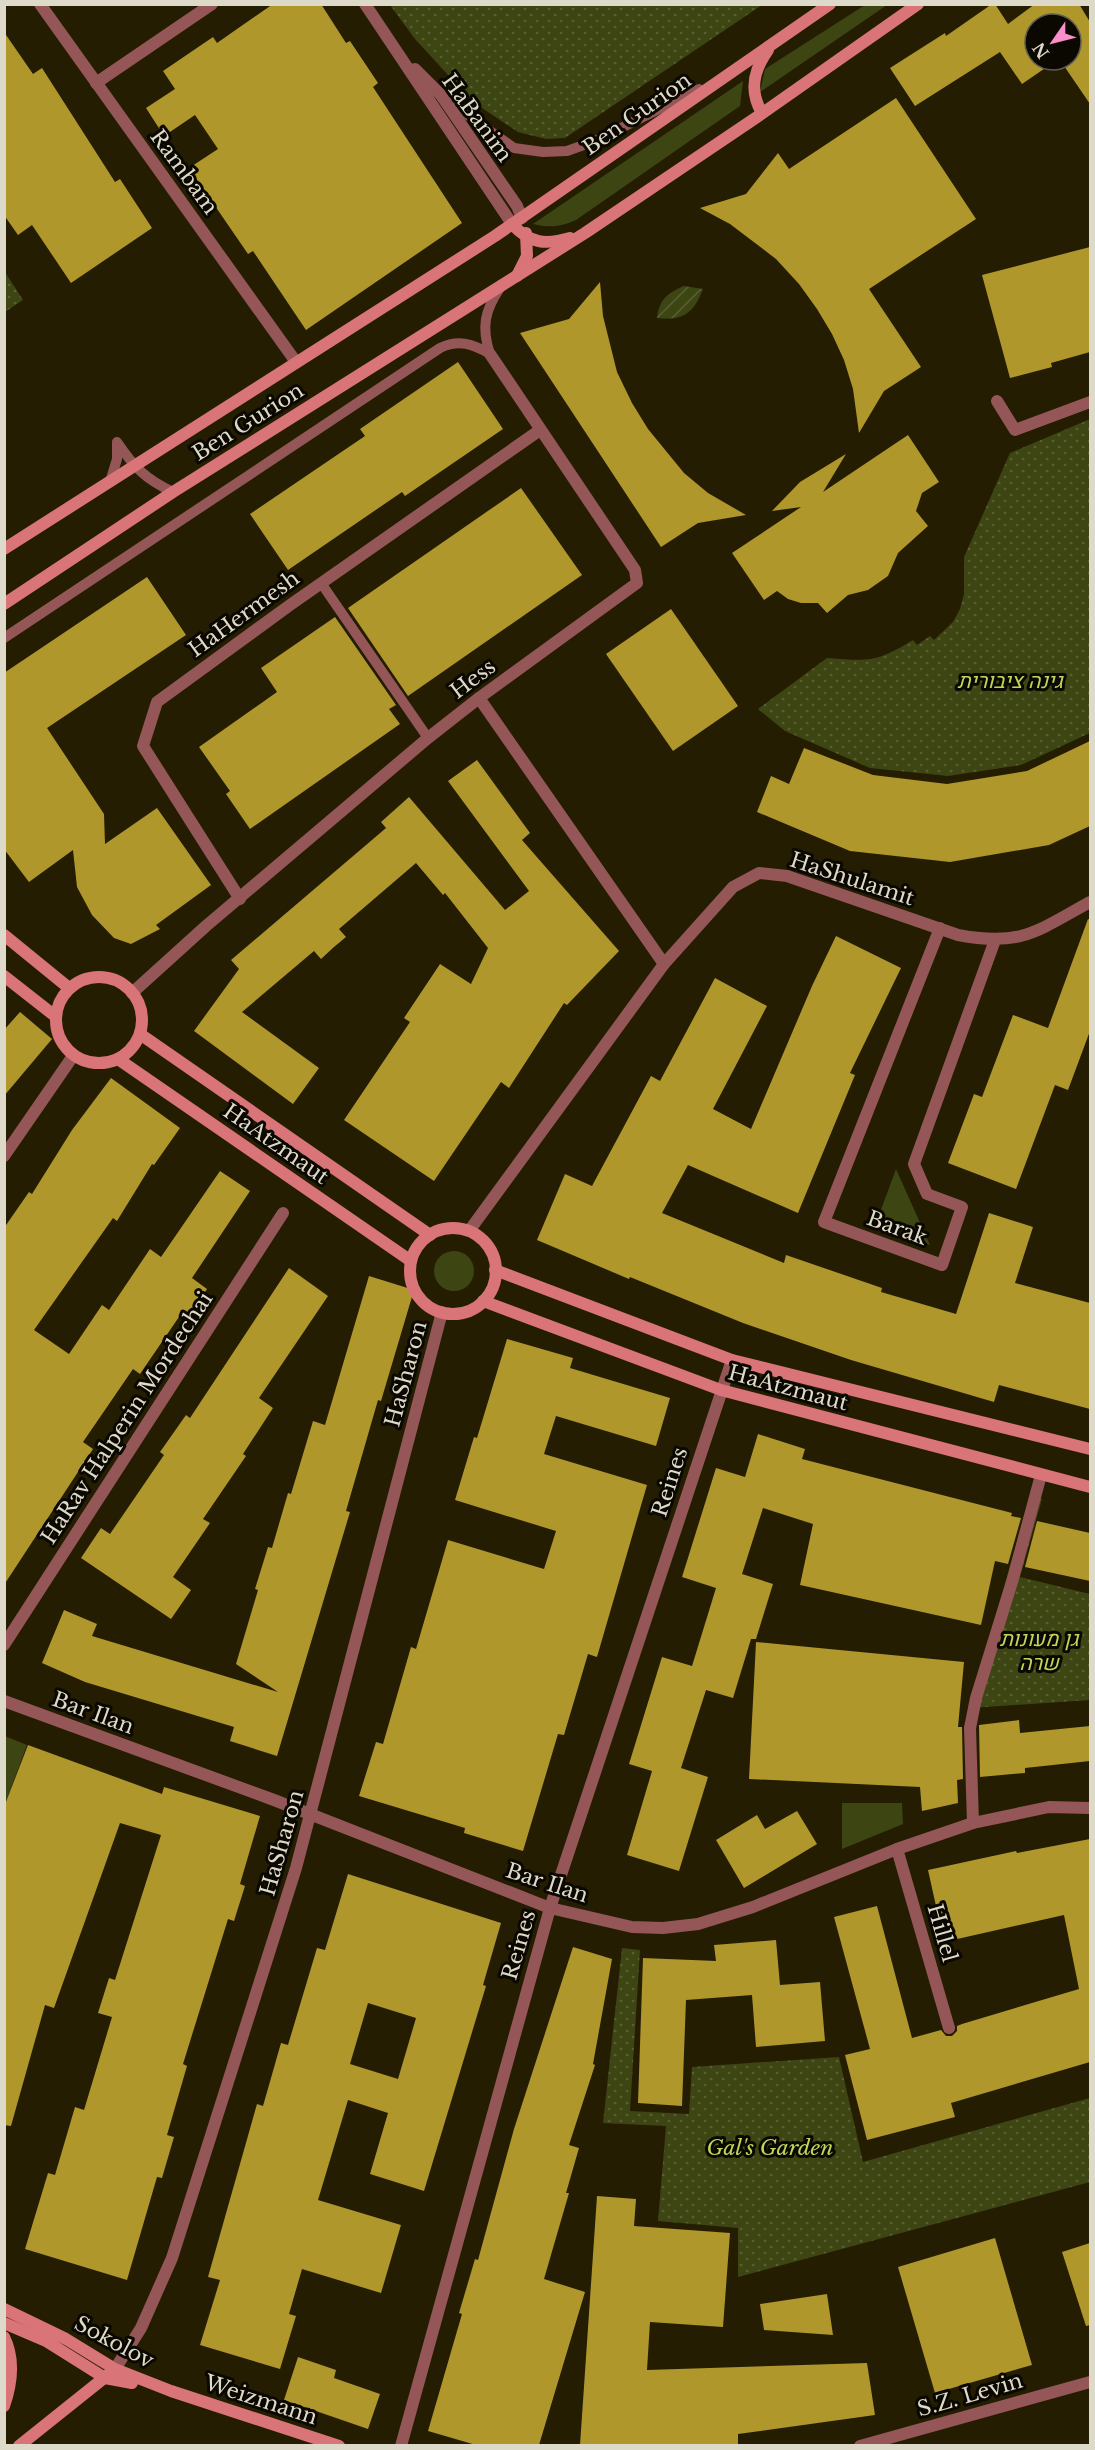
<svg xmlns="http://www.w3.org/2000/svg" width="1095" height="2450" font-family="'Libre Baskerville',Heebo,serif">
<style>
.grass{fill:#3d4513}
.park{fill:url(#park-dots)}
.garden{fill:url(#garden-furrows)}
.building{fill:#b0972c;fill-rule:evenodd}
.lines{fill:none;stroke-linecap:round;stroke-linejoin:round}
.lane{stroke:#945657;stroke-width:10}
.street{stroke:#945657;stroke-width:12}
.secondary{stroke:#d97478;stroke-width:12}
.labels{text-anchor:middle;stroke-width:6;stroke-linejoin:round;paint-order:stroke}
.street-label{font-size:21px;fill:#dedaca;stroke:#0b0801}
.park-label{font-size:21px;font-style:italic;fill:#c1d656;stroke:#0b0801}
</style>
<defs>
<pattern id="park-dots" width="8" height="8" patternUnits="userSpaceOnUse" patternTransform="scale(1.5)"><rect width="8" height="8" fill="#3d4513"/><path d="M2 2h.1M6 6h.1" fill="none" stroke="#595f34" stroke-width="1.8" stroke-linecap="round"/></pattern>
<pattern id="garden-furrows" width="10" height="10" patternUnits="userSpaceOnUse" patternTransform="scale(1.5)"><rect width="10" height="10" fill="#3d4513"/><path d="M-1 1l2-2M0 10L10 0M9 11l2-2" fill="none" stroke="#595f34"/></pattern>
</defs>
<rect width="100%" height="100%" fill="#241d02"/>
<g class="grass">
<polygon points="865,5 887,5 760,92 765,69"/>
<path d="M743 81 740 106 576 220C560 227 549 228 533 224Z"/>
<polygon points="896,1169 930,1245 875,1226"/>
<circle cx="454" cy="1271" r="20"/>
<polygon points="5,1736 27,1745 5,1804"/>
<polygon points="842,1803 902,1803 903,1824 842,1849"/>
</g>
<g class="park">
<polygon points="390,5 762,5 565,138 546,139 518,132 473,102 415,39"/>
<polygon points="5,272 23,300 5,312 4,312"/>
<path d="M1090 419V733L1021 765 948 776 870 768 785 731 758 709 827 658C870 661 875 663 913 640L917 645 930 636 934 640 953 622 960 609 964 594V557L1010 453Z"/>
<polygon points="1030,1495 1042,1499 1020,1577 1090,1594 1090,1700 970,1708"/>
<polygon points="622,1948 640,1950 630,2111 689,2114 692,2067 839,2057 863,2162 1090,2098 1090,2182 738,2277 738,2228 658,2221 666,2126 603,2123"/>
</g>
<path class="garden" d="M684 286 703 289C694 313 683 321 657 318 659 300 667 293 684 286Z"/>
<g class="building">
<polygon points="273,4 321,4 346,43 350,41 378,83 373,87 462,223 306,330 253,251 248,254 189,168 218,149 195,115 164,136 146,108 175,89 163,71 213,37 217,43"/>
<polygon points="992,4 995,4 1008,24 1035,4 1079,4 1090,22 1090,104 1060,60 1071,60 1071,24 1035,24 1035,60 1057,60 1022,84 1000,52 915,106 890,68 945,33 946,36"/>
<polygon points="4,32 33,74 42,68 115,182 120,179 152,228 71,283 32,225 18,235 4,215"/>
<polygon points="896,98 976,219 869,289 921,367 884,391 859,433 853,389 844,360 832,334 817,309 799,284 776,259 730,224 700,208 746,194 778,153 789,169"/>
<polygon points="1090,247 1090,352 1051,363 1052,367 1010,378 982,275"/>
<polygon points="600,282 603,316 617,372 632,403 648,429 684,473 708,493 746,515 698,523 661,547 520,333 569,319"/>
<polygon points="458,362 503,429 405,496 402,492 288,570 250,514 365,436 360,429"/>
<polygon points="908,435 939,482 922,493 916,511 928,526 898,553 888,576 868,590 848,595 827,613 818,603 801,603 788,599 777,591 764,600 732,553 801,507 772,511 800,482 846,454 823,492"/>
<polygon points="521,488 582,575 408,696 348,608"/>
<polygon points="147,577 186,635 47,728 104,814 105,844 157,808 211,885 156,925 160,929 131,944 114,938 92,915 77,887 73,850 29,882 4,849 4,673"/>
<polygon points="671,609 738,706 673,751 606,654"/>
<polygon points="335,617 396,705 389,709 400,724 250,829 226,794 230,791 199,747 277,692 261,668"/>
<polygon points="1090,741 1090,826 1049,845 950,862 850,851 757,812 771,776 789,784 804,748 873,775 947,784 1027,771"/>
<polygon points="477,760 530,833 522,840 619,951 567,1005 564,1003 509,1088 501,1082 434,1181 344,1120 410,1022 404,1018 440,964 471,984 488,948 445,893 443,895 416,863 339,929 346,937 334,947 321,959 314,951 242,1012 319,1068 293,1104 194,1031 239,969 231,960 386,828 381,822 409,797 505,910 529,891 448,781"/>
<polygon points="1088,919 1090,920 1090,1031 1068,1090 1055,1085 1016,1189 948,1163 974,1094 982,1097 1013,1015 1048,1028"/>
<polygon points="836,936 901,968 850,1073 855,1075 798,1213 688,1165 662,1213 784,1263 786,1255 882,1288 881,1292 956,1314 989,1213 1033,1227 1015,1283 1090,1303 1090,1409 999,1385 994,1402 851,1360 743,1323 630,1277 629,1279 537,1240 565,1174 592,1186 651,1076 660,1081 715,978 767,1006 713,1109 751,1129 812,986"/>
<polygon points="20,1012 52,1039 4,1096 4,1030"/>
<polygon points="111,1078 180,1128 154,1165 152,1164 117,1221 113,1218 34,1330 69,1354 102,1305 109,1310 150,1249 161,1257 220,1171 250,1191 192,1278 207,1289 188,1319 181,1314 140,1374 133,1369 83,1442 93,1449 4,1585 4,1228 29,1192 32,1194 72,1130"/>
<polygon points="289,1268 328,1296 259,1398 273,1408 243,1454 246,1456 203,1519 210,1523 173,1577 191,1590 171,1619 81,1558 101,1528 110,1534 164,1455 160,1452 186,1415 190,1418"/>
<polygon points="369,1276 414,1290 381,1401 378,1400 346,1511 350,1512 277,1756 230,1741 234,1727 85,1682 42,1663 64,1610 97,1624 92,1636 278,1692 236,1664 258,1590 255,1589 268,1547 272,1548 288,1493 291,1494 313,1421 325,1425"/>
<polygon points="507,1339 573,1358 570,1368 670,1398 656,1446 556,1416 544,1454 647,1485 597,1657 588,1654 564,1735 558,1734 523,1851 464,1833 465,1828 359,1796 376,1742 383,1744 411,1647 416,1649 448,1540 544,1569 556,1531 455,1500 474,1437 477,1438"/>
<polygon points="758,1434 805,1449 802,1459 1012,1513 1011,1516 1021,1518 1008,1564 995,1561 981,1625 800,1585 813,1524 763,1508 742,1574 773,1584 756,1639 751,1639 733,1698 706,1690 681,1768 708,1777 679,1871 627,1855 652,1771 629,1764 662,1657 692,1666 716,1588 682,1577 716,1468 745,1477"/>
<polygon points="1037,1521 1090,1533 1090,1581 1025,1567"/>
<polygon points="756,1642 964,1662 958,1727 962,1727 963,1779 957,1780 958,1803 922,1811 920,1787 749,1779"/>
<polygon points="1019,1720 1020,1733 1090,1726 1090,1761 1025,1768 1025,1773 980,1777 979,1725"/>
<polygon points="28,1745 162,1794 164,1787 260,1816 240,1884 245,1886 234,1921 228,1919 183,2064 187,2066 167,2135 174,2137 162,2178 157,2177 127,2280 25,2249 48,2173 55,2175 75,2107 84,2110 112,2017 98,2013 109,1978 115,1980 161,1835 120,1823 54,2008 45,2005 11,2126 4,2125 4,1807"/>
<polygon points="797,1811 817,1844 744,1888 716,1840 757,1815 765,1829"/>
<polygon points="1090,1839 1090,2062 951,2103 955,2117 867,2140 845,2055 870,2049 834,1917 877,1906 912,2038 941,2030 946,2036 952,2036 957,2031 957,2026 962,2024 1079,1989 1064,1915 944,1942 928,1870 1016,1851 1017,1853"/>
<path d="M348 1874 501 1923 483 1985 486 1986 424 2191 370 2174 388 2113 348 2100 318 2200 401 2225 381 2293 302 2269 289 2314 296 2316 280 2369 200 2345 220 2280 208 2277 257 2104 263 2106 281 2043 288 2045 317 1948 325 1950ZM368 2003 416 2018 398 2079 350 2064Z"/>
<polygon points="776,1940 780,1985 820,1982 825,2041 756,2047 752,1995 686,2000 682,2106 638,2103 643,1958 716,1961 714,1945"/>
<polygon points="573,1947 612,1959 593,2064 595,2065 569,2145 579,2148 566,2193 569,2193 544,2279 585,2292 539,2445 476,2445 428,2431 462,2314 459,2313 475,2259 478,2260 514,2129"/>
<polygon points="597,2196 636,2199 634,2226 730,2233 723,2327 650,2322 647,2370 867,2363 875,2415 738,2434 738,2445 580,2445"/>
<polygon points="995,2238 1032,2365 935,2393 898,2267"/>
<polygon points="1090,2243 1090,2325 1086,2326 1062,2252"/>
<polygon points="827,2294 833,2335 764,2330 760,2304"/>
<polygon points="298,2357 336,2370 334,2378 380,2394 368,2429 284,2400"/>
</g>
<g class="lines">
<g class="lane">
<polyline points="445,99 514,148 543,152 567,151 595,141 699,89"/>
<path d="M490 354C481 327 485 310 500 288"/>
<path d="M117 442C134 467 145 479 173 492"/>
<polyline points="110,482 117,459 117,443"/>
<polyline points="321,583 428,738"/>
<path d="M4 638 440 348C459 339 473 344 490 354"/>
</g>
<g class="street">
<polyline points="40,4 296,362"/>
<polyline points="365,4 512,224"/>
<polyline points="415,69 441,95 517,206 522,218"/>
<polyline points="96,83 212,4"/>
<polyline points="997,401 1015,430 1090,402"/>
<path d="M479 698 664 964 733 887 759 873 787 876 958 935C1021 947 1037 931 1090 902"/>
<polyline points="240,899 143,746 157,702 290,605 540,430"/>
<polyline points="940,928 824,1222 942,1265 962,1207 927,1194 914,1164 995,940"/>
<polyline points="132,993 206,926 428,738 479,698 637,583 635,570 490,354"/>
<polyline points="4,1156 73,1056"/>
<polyline points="469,1231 664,964"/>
<polyline points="4,1645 283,1213"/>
<polyline points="4,1701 274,1800 550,1908 632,1927 663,1928 698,1924 753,1907 897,1849 973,1823 1049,1807 1090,1808"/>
<polyline points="973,1823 970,1728 976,1698 1012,1582 1041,1475"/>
<polyline points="897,1849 949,2028"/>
<polyline points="115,2369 141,2328 172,2258 296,1868 442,1312"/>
<polyline points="401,2446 550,1908 732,1360"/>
<polyline points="860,2446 1090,2382"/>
</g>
<g class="secondary">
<path d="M762 113C749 91 753 71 768 50"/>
<path d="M512 224C530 244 546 245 570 238"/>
<polyline points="517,276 527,256 526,233"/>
<polyline points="4,549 495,236 830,4"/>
<polyline points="4,604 173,492 585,233 757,117 918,4"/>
<polyline points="4,935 69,988"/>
<polyline points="4,976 55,1016"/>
<circle cx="99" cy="1020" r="43"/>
<polyline points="140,1034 430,1235"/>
<polyline points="118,1059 411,1261"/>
<circle cx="453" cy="1271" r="43"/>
<polyline points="495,1270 732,1360 1090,1449"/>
<polyline points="483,1301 721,1390 1090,1487"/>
<polyline points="4,2309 66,2339 115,2369 171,2391 339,2446"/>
<polyline points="4,2323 46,2341 105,2378 132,2383"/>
<path d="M4 2337C15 2359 12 2383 4 2406"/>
<polyline points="19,2446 109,2374"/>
</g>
</g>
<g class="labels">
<g class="street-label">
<text transform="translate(637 114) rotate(-35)" y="7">Ben Gurion</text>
<text transform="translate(477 118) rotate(54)" y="7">HaBanim</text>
<text transform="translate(184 172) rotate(54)" y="7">Rambam</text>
<text transform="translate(248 422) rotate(-32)" y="7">Ben Gurion</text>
<text transform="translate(244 614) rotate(-36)" y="7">HaHermesh</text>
<text transform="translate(473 679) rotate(-37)" y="7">Hess</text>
<text transform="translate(852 879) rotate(18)" y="7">HaShulamit</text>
<text transform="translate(276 1144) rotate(35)" y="7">HaAtzmaut</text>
<text transform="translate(897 1228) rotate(20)" y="7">Barak</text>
<text transform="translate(406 1374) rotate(-75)" y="7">HaSharon</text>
<text transform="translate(788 1388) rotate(15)" y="7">HaAtzmaut</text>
<text transform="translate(127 1418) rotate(-57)" y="7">HaRav Halperin Mordechai</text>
<text transform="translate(670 1482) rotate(-72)" y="7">Reines</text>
<text transform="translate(93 1713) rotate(20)" y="7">Bar Ilan</text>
<text transform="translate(282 1843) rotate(-74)" y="7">HaSharon</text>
<text transform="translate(547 1883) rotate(18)" y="7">Bar Ilan</text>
<text transform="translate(942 1933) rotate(74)" y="7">Hillel</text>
<text transform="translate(519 1945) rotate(-74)" y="7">Reines</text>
<text transform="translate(114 2342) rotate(28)" y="7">Sokolov</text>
<text transform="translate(970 2395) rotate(-16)" y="7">S.Z. Levin</text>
<text transform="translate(261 2400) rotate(18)" y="7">Weizmann</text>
</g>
<g class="park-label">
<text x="1010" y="688">גינה ציבורית</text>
<text x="1039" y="1646">גן מעונות<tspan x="1039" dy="24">שרה</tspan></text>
<text x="770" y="2155">Gal's Garden</text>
</g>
</g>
<rect width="1095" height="2450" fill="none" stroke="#dedaca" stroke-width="12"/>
<g transform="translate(1053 42) rotate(235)"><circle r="28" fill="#0b0801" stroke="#5f5c51" stroke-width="1.5"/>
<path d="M0-4.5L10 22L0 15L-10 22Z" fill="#f98fca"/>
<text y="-9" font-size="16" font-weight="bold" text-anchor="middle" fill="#dedaca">N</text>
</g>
</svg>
